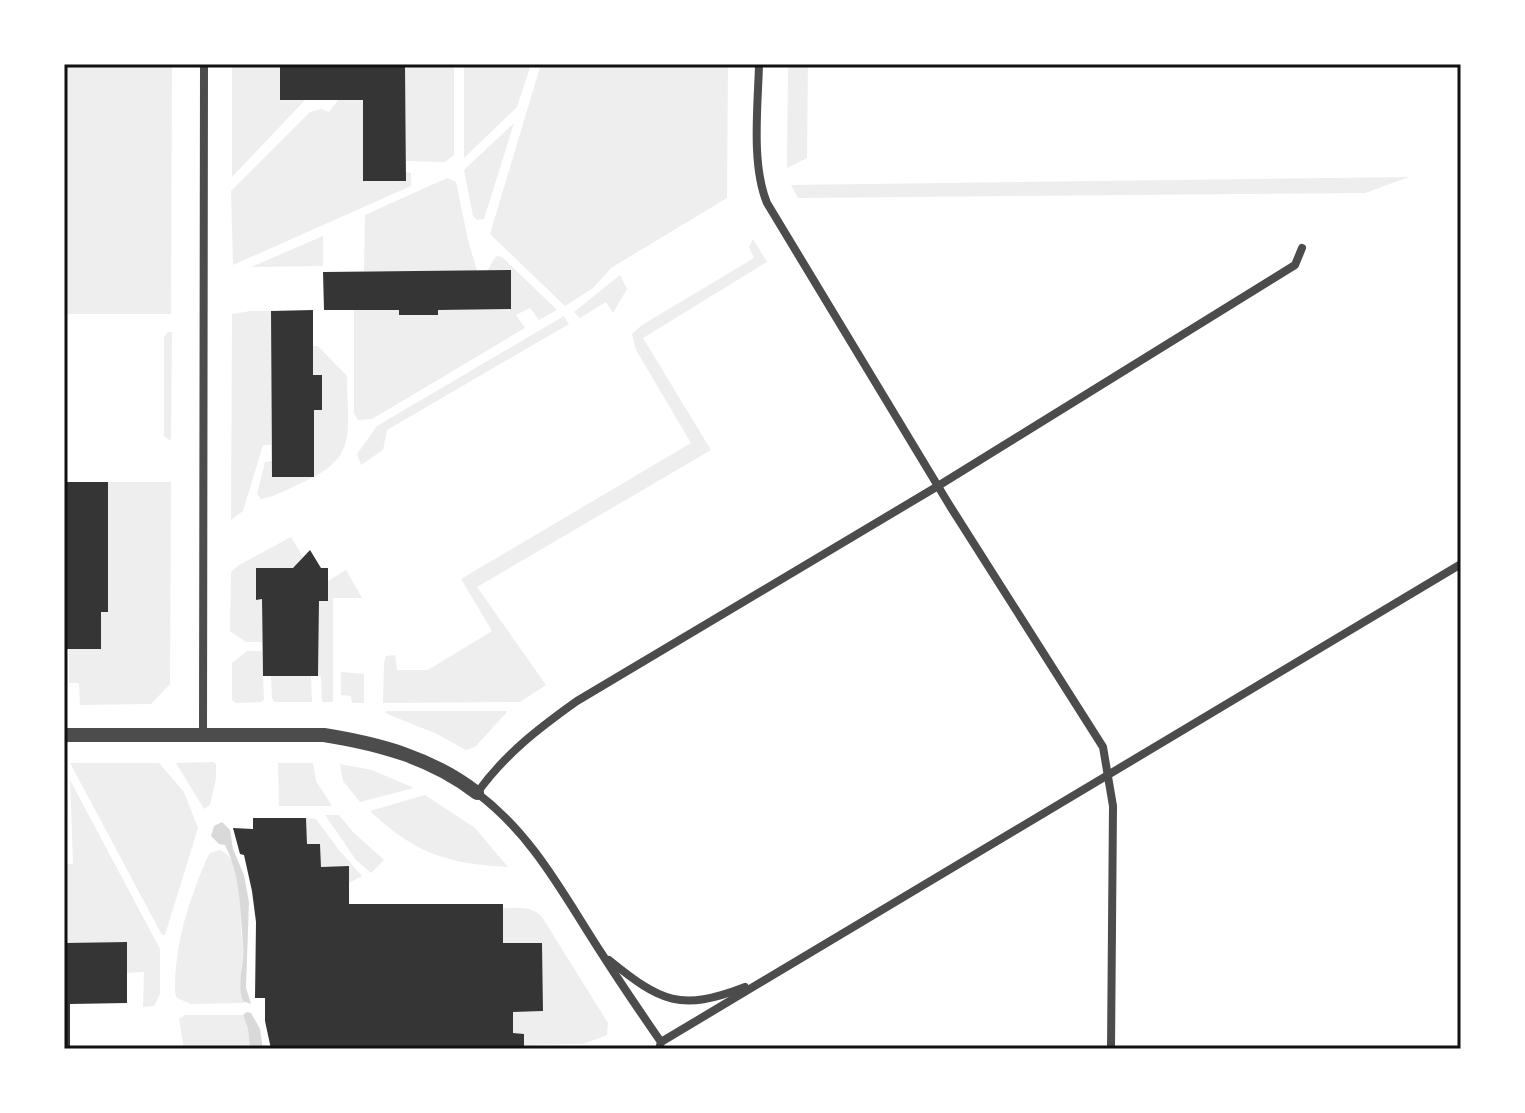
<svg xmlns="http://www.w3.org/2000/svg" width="1525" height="1113" font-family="Lato,sans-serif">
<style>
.green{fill:#eee}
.water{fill:#d9d9d9}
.building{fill:#353535}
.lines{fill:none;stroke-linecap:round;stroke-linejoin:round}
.minor{stroke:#4c4c4c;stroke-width:8}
.tertiary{stroke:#4c4c4c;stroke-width:14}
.neatline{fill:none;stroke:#111;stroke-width:3}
</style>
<rect width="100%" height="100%" fill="#fff"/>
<g class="green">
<polygon points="64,64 172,64 171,314 64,314"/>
<polygon points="232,64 280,64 280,100 305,100 232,177"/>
<polygon points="405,64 454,64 454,155 445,162 406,161"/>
<polygon points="464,64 531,64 517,107 464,158"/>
<polygon points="541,64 728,64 727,198 611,268 593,288 565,306 490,234"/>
<polygon points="788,64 808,64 807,158 787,168"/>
<polygon points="338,100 363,100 363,181 405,181 406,172 411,173 411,186 233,265 231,191 310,112 321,109 329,112"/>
<polygon points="514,123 484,219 477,220 473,216 464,170"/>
<polygon points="1409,177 1365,193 798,198 791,185"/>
<polygon points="447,178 456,182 468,240 477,271 364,271 365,215"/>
<polygon points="323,236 323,266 251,267"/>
<polygon points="753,239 767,262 643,338 711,450 477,587 546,685 520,702 383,703 384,663 386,656 395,655 397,670 428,670 492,631 461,579 691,443 636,350 632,334 642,325 754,258 749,247"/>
<polygon points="496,256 502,257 557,310 539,320 530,308 516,315 525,328 372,419 358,420 354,413 354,310 399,310 400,315 438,315 438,310 511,308 511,271 487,271"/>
<polygon points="620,275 627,289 613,313 606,302 580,318 574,312"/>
<polygon points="251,311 271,311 271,445 263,445 243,511 231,520 232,314"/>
<polygon points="564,316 569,324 387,430 383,450 361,465 357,454 377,426"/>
<polygon points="168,332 172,332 171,441 164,436 164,337"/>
<path d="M313 346H318L347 376C347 432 360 458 301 483 288 489 274 497 261 499L257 494 265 462 272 461V477H314V410H322L313 375Z"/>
<polygon points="108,482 171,482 170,684 151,704 80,705 79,683 69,683 69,649 101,649 101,612 108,612"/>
<polygon points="291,537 303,557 293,568 256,569 256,599 262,599 262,642 246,642 230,631 231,572 239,565"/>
<polygon points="346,570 362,598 333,598 333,702 322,702 321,676 318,676 319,601 328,601 328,581"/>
<polygon points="247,651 262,651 264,700 261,702 236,703 232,700 232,663"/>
<polygon points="341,672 364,674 364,703 352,703 351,696 341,695"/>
<polygon points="271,676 311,676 312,702 274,702 272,698"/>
<polygon points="386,711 506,711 507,712 475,747 466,750 437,734 385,713"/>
<polygon points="213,762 216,764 216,779 210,805 204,809 176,763"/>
<polygon points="70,763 159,763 184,792 198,828 165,935 162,935"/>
<polygon points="278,763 313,763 316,781 332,806 279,806"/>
<polygon points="340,764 372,770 414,788 360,802 343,781"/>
<polygon points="70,780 160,949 160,994 154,1006 143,1007 144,972 127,973 127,942 64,943 64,864 73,864"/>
<path d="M425 795 475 828 508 867C448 864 414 853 370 811Z"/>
<polygon points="325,815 339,815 353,832 384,860 371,873 356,860"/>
<polygon points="306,818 316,819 339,850 362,876 349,883 348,867 321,867 320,844 307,844"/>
<path d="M220 850C246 862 240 906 241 930 241 936 243 942 243 948 243 968 236 984 245 1003L191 1004 177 998 175 992C175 941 188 904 207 858L210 853Z"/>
<path d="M503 908C517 908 533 906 542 917L608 1023 607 1035 583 1044 524 1045V1034L513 1033V1012L543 1011 542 943H503Z"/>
<polygon points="185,1015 243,1015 248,1029 250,1049 184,1049 179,1019"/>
</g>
<g class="water">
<path d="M222 822 230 830 233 849 244 875 249 902 246 988 251 1004 243 1001C236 981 245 964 243 944 240 909 241 877 225 845L219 844 211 836 214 826Z"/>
<polygon points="247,1012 251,1013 260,1029 263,1049 250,1049 248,1029 243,1015"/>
</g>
<g class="building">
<polygon points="280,64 405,64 406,181 363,181 363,100 280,100"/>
<polygon points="511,270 511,309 438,310 438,315 399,315 399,310 324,310 323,272"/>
<polygon points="313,310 313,375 322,375 322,410 314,410 314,477 272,477 271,311"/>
<polygon points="64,482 108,482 108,612 101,612 101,649 64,649"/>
<polygon points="310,550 321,568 328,568 328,601 319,601 318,676 263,676 262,599 256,600 256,568 293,568"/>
<polygon points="253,818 306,818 307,844 320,844 321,867 349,866 349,904 503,904 503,943 542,943 543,1011 513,1012 513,1033 524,1034 524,1049 271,1049 265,1021 265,998 255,998 256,922 252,891 244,855 240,854 233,828 253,829"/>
<polygon points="127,942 127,1003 70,1004 70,1049 64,1049 64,943"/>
</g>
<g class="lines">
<g class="minor">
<path d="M759 64C758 106 751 164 767 203L950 506 1103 747 1113 806 1111 1049"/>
<polyline points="203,734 204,64"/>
<path d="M609 960C661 1002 680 1012 745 987"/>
<polyline points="661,1042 1461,564"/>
<path d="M659 1049 661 1042C641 1013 621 984 602 954 564 896 534 836 477 793 505 754 539 728 577 701L938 486 1295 265 1302 248"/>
</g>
<path class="tertiary" d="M64 735H324C380 744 432 758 477 793"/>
</g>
<rect width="1525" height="1113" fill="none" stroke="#ffffff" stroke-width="132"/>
<rect x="66" y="66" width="1393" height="981" class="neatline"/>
</svg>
